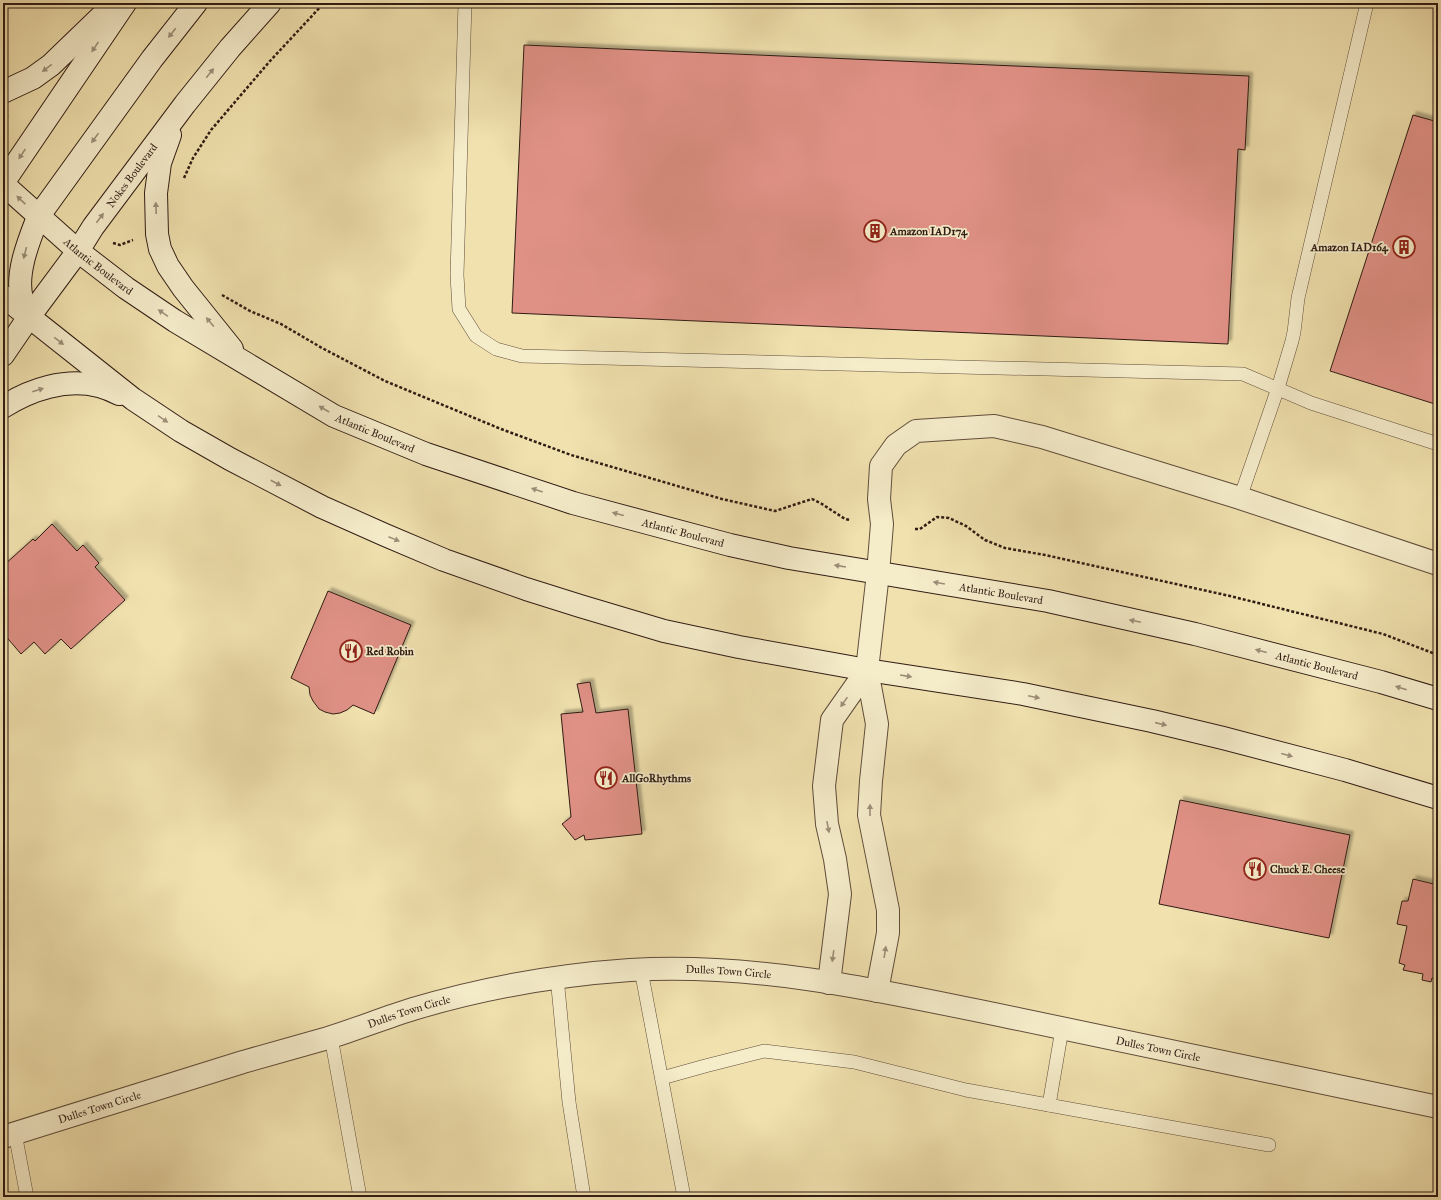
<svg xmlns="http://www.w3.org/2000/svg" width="1441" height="1200" font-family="'IM FELL Great Primer',serif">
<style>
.building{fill:#e09186;stroke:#301c14;filter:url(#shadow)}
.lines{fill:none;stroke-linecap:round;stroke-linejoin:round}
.service-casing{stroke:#604d3a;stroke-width:14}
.minor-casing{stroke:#604d3a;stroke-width:24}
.tertiary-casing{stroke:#604d3a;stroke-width:24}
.secondary-casing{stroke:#301c14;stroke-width:24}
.path{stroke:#301c14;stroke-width:2.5;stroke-dasharray:3 2;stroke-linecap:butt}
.service{stroke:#f5ecca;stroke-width:13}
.minor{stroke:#f5ecca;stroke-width:22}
.tertiary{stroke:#f5ecca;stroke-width:22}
.secondary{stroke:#f5ecca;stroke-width:22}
.oneway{fill:#9c8e78}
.labels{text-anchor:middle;stroke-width:3.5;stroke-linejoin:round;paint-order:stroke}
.street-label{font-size:11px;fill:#301c14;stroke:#f5ecca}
.poi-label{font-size:11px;font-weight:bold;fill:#301c14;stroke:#f5ecca;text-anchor:start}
</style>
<defs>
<filter id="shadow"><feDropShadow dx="3.5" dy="-3.5" stdDeviation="1" flood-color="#0004"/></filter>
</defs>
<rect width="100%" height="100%" fill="#f0e1ae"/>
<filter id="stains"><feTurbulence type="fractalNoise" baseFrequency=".005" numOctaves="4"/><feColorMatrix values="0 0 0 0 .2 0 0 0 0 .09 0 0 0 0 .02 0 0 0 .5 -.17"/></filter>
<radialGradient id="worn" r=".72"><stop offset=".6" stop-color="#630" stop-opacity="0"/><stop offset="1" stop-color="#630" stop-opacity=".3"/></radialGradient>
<g class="building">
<polygon points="524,45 1249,76 1245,150 1238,149 1228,344 512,313"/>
<polygon points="1413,115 1438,122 1438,405 1330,371"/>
<polygon points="52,524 77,551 83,545 99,563 95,567 125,600 71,649 61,639 45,654 34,642 21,654 3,633 3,566 33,539 35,541"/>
<polygon points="328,591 411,625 374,714 353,705 347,710 340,713 333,714 325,712 319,709 313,701 310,695 309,687 291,678"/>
<polygon points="590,682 596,713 628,709 642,834 585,840 584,835 575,840 562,824 571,817 561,714 583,712 577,684"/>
<polygon points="1180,800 1350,835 1329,938 1159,904"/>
<polygon points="1413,879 1438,885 1438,979 1432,978 1431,982 1422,980 1423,974 1403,970 1405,965 1399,963 1407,926 1397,924 1402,901 1408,901"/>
</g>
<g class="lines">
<g class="service-casing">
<g id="service">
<polyline points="465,3 457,275 459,309 476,336 496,349 522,356 1243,374 1311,403 1438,444"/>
<polyline points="1240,498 1278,388 1292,341 1294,332 1298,298 1367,3"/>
<polyline points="641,970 684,1197"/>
<polyline points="557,977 569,1102 584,1197"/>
<polyline points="331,1037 360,1197"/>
<polyline points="662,1078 705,1066 764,1051 854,1062 966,1090 1269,1145"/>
<polyline points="1049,1105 1062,1029"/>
<polyline points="15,1133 27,1197"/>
</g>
</g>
<g class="minor-casing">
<polyline id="minor" points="878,573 882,524 879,499 881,466 896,445 916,431 994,426 1042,437 1240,498 1438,564"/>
</g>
<g class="tertiary-casing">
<g id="tertiary">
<polyline points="829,983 840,894 835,859 827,824 824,786 832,720 867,670"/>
<polyline points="877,991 888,933 888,910 869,815 871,781 877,724 867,670 878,573"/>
<path id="s1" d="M3 1137C83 1112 163 1087 243 1062 271 1054 300 1046 328 1038 357 1029 384 1018 413 1009 483 988 557 975 630 970 762 962 891 993 1018 1019 1158 1049 1298 1078 1438 1107"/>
</g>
</g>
<g class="secondary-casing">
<g id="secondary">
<polyline points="3,92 33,78 51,65 107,11"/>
<polyline points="170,135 160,163 156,193 157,234 160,249 168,266 183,288 232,349"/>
<polyline points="3,183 125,3"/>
<path id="s2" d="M3 184 78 251 126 288 175 321 334 416 426 454 573 503 730 545 789 558 1048 601 1195 634 1381 682 1438 699"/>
<polyline points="3,296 133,399 181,431 230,459 322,507 385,535 444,560 526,589 580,606 664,631 739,647 867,670 1023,694 1152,721 1223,738 1345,770 1438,798"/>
<path d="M29 317C26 311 23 305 22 299 15 274 29 240 38 217L152 59 196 3"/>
<path id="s3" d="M3 355 29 317 78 251 93 227 185 104 230 48 270 3"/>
<path d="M3 407C31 389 66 378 99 386 106 388 113 391 119 394"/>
</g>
</g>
<g class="path">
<polyline points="3,125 8,116"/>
<polyline points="184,178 193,158 211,130 270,61 324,3"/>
<polyline points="113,243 120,245 133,240"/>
<polyline points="222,295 250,311 281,324 322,348 385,381 501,429 571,455 722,499 775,511 812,499 822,504 845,519 850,520"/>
<polyline points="915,529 920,529 937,517 949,518 966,526 985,540 1005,548 1045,555 1230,596 1383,634 1438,655"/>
</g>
<use href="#service" class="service"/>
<use href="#minor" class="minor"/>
<use href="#tertiary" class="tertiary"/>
<use href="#secondary" class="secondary"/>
</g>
<defs><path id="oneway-solid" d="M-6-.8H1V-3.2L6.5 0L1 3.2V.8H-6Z"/></defs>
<g class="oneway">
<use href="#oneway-solid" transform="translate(172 33) rotate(128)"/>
<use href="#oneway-solid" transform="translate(95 47) rotate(124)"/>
<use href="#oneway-solid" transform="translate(47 68) rotate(143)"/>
<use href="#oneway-solid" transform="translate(210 73) rotate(-51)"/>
<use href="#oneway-solid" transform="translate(95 138) rotate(126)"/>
<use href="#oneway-solid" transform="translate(22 154) rotate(124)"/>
<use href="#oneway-solid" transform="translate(21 200) rotate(-137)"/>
<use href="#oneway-solid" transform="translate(156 208) rotate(-92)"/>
<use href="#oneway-solid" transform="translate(100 218) rotate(-53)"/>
<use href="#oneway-solid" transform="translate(25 253) rotate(104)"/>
<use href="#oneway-solid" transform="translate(163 313) rotate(-146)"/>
<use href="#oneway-solid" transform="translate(210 322) rotate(-130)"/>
<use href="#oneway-solid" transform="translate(59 341) rotate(38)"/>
<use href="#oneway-solid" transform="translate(38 390) rotate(-18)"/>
<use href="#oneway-solid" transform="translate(324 409) rotate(-150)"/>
<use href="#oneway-solid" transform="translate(163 419) rotate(34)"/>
<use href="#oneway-solid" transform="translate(276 483) rotate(28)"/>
<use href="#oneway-solid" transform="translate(537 490) rotate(-161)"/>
<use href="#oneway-solid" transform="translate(618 514) rotate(-165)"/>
<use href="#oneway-solid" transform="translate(394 539) rotate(22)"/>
<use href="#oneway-solid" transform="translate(840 566) rotate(-171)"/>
<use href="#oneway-solid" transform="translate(939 583) rotate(-170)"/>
<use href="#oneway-solid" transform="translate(1135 621) rotate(-168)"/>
<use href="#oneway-solid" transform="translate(1261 651) rotate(-165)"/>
<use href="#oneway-solid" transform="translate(906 676) rotate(9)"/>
<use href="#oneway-solid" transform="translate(1401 688) rotate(-163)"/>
<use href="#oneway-solid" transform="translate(1034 697) rotate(12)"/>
<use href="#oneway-solid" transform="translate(844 702) rotate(125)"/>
<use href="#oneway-solid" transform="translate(1161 724) rotate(13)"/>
<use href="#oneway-solid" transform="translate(1287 755) rotate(15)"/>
<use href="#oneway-solid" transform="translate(870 810) rotate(-90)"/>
<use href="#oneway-solid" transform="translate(828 827) rotate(79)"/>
<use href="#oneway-solid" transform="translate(885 952) rotate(-81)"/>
<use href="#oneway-solid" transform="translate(833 956) rotate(98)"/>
</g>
<defs>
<g id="building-ring" transform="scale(1.15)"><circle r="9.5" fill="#f5ecca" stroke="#8f2418" stroke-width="1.5"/><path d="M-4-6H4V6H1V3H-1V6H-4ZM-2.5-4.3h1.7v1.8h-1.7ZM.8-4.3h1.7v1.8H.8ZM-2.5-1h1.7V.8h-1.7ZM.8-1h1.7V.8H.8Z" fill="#8f2418"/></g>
<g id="restaurant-ring" transform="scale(1.15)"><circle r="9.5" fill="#f5ecca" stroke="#8f2418" stroke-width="1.5"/><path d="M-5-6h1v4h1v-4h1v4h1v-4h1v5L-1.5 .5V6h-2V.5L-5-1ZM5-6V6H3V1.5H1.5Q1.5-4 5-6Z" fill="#8f2418"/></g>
</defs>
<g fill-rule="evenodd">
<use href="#building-ring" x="875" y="231"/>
<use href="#building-ring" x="1404" y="247"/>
<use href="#restaurant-ring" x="351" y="651"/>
<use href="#restaurant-ring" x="606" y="778"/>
<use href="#restaurant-ring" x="1255" y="869"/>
</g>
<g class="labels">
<g class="street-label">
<text dy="4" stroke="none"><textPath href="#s3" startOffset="221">Nokes Boulevard</textPath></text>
<text dy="4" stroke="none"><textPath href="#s2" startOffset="126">Atlantic Boulevard</textPath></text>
<text dy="4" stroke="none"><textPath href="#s2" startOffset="450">Atlantic Boulevard</textPath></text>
<text dy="4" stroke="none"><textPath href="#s2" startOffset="774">Atlantic Boulevard</textPath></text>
<text dy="4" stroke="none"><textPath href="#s2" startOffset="1098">Atlantic Boulevard</textPath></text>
<text dy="4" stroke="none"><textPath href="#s2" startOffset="1422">Atlantic Boulevard</textPath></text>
<text dy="4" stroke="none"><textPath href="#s1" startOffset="749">Dulles Town Circle</textPath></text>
<text dy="4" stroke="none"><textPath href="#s1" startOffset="425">Dulles Town Circle</textPath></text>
<text dy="4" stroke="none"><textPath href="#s1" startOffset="1186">Dulles Town Circle</textPath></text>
<text dy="4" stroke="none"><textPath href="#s1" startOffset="101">Dulles Town Circle</textPath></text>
</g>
<g class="poi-label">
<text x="890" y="235">Amazon IAD174</text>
<text x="1388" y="251" text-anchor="end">Amazon IAD164</text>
<text x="366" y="655">Red Robin</text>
<text x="622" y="782">AllGoRhythms</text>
<text x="1270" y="873">Chuck E. Cheese</text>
</g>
</g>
<rect width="1441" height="1200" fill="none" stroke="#f0e1ae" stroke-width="16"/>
<rect x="4" y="4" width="1433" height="1192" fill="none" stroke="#301c14" stroke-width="2"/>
<rect x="8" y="8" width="1425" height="1184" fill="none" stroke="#301c14"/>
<rect width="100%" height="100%" filter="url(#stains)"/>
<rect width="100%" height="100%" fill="url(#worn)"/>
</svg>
